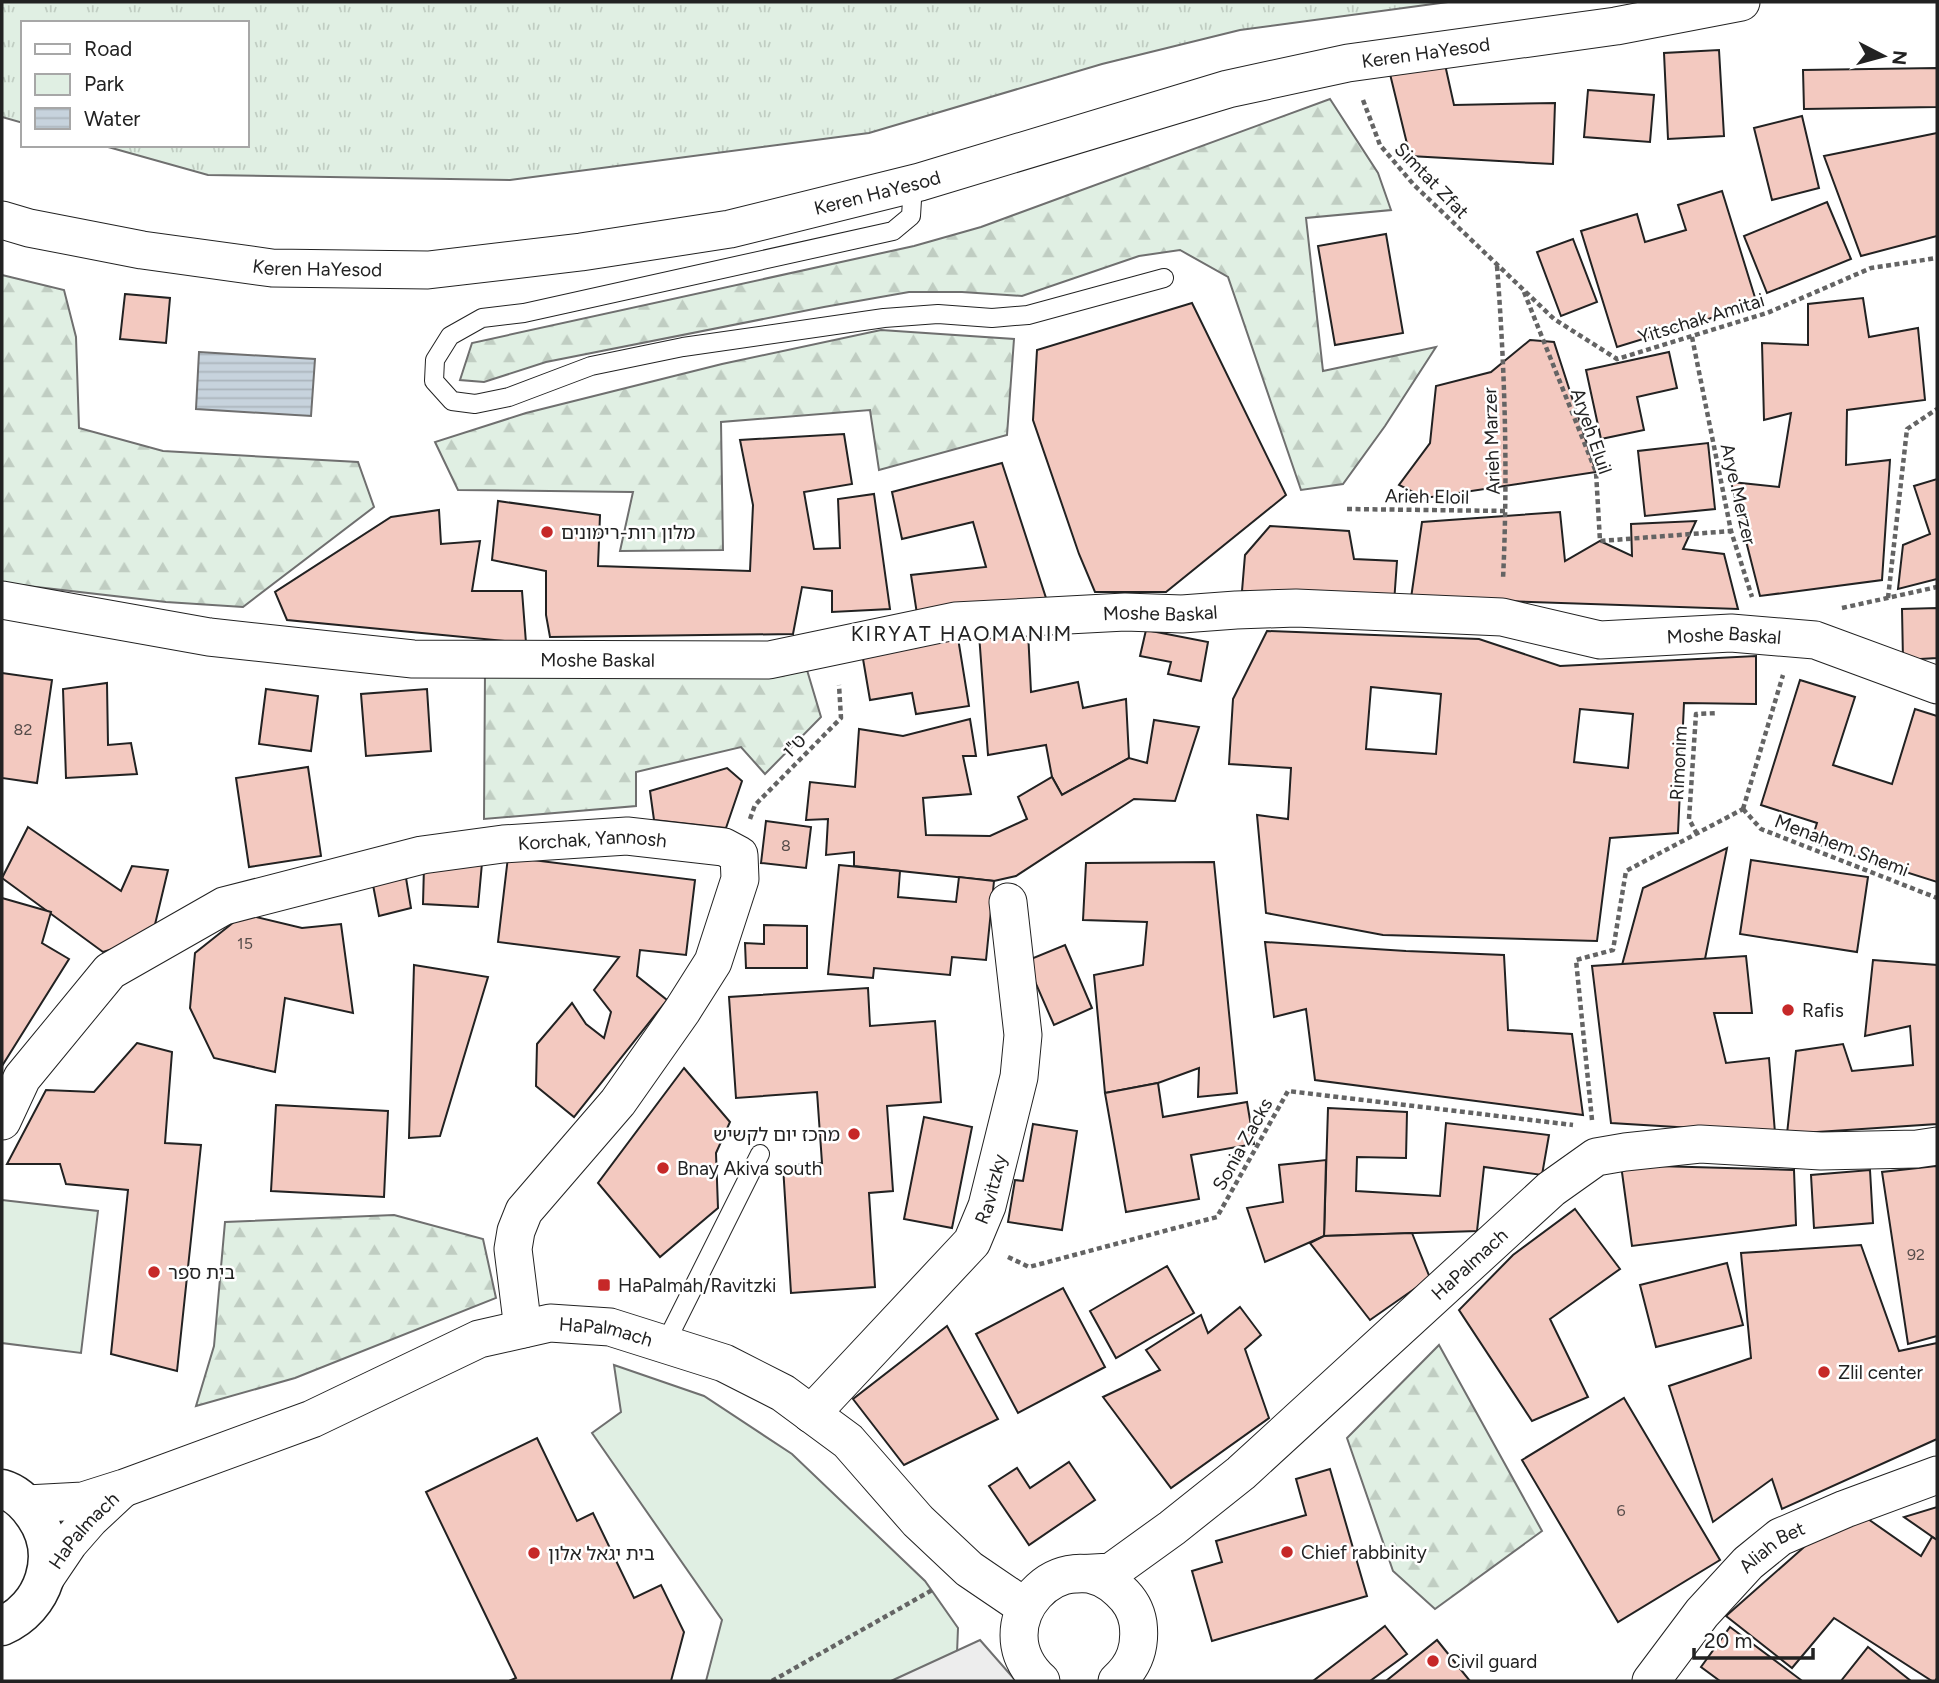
<svg xmlns="http://www.w3.org/2000/svg" width="1939" height="1683" font-family="Figtree,'Noto Sans Hebrew',sans-serif">
<style>
.grass{fill:url(#grass-tufts);stroke:#6f6f6f;stroke-width:2}
.forest{fill:url(#forest-firs);stroke:#6f6f6f;stroke-width:2}
.park{fill:#e0efe3;stroke:#6f6f6f;stroke-width:2}
.parking{fill:#ededed;stroke:#6f6f6f;stroke-width:2}
.water{fill:url(#water-rules);stroke:#6f6f6f;stroke-width:2}
.building{fill:#f3c9c0;stroke:#222;stroke-width:2;fill-rule:evenodd}
.lines{fill:none;stroke-linecap:round;stroke-linejoin:round}
.lane-casing{stroke:#222;stroke-width:20}
.street-casing{stroke:#222;stroke-width:39}
.secondary-casing{stroke:#222;stroke-width:41}
.path{stroke:#646464;stroke-width:4.5;stroke-dasharray:5 3.5;stroke-linecap:butt}
.lane{stroke:#fff;stroke-width:18}
.street{stroke:#fff;stroke-width:37}
.secondary{stroke:#fff;stroke-width:38}
.poi-dot{fill:#c62828;stroke:#fff;stroke-width:2.5}
.labels{text-anchor:middle;stroke-width:5;stroke-linejoin:round;paint-order:stroke}
.number-label{font-size:16px;fill:#564c4a}
.street-label{font-size:19px;fill:#222;stroke:#fff}
.poi-label{font-size:19px;fill:#222;stroke:#fff;text-anchor:start}
.neighbourhood-label{font-size:21px;letter-spacing:2px;fill:#222;stroke:#fff}
</style>
<defs>
<pattern id="grass-tufts" width="24" height="20" patternUnits="userSpaceOnUse" patternTransform="scale(1.75)"><rect width="24" height="20" fill="#e0efe3"/><path d="M3 7l-1-3M5 7V3M7 7l1-3M15 17l-1-3M17 17v-4M19 17l1-3" fill="none" stroke="#c0cdc2"/></pattern>
<pattern id="forest-firs" width="22" height="20" patternUnits="userSpaceOnUse" patternTransform="scale(1.75)"><rect width="22" height="20" fill="#e0efe3"/><path d="M5 1l3.5 6h-7zM16 11l3.5 6h-7z" fill="#c0cdc2"/></pattern>
<pattern id="water-rules" width="6" height="5" patternUnits="userSpaceOnUse" patternTransform="scale(1.75)"><rect width="6" height="5" fill="#c7d3dd"/><path d="M0 2.5h6" fill="none" stroke="#abb5bd"/></pattern>
</defs>
<rect width="100%" height="100%" fill="#fff"/>
<polygon class="grass" points="2,2 1448,2 1240,30 1102,64 869,133 510,180 208,175 101,145 247,145 247,23 23,23 23,123 2,117"/>
<g class="forest">
<polygon points="1330,99 1378,173 1391,210 1306,218 1323,371 1436,347 1385,426 1343,484 1301,490 1228,277 1180,250 1139,256 1022,296 962,292 909,292 824,307 546,362 484,382 460,380 472,343 914,246 981,227"/>
<polygon points="2,275 64,290 76,337 79,428 163,451 358,462 374,507 243,607 166,602 2,583"/>
<polygon points="881,330 1014,339 1007,435 879,470 870,410 721,422 723,550 620,551 633,492 458,490 435,442 526,413 722,364"/>
<polygon points="485,670 807,670 821,717 765,774 741,747 636,772 636,806 484,819"/>
<polygon points="394,1215 483,1239 496,1298 295,1378 196,1406 214,1346 225,1222"/>
<polygon points="1439,1345 1542,1531 1435,1609 1393,1571 1347,1438"/>
</g>
<g class="park">
<polygon points="2,1200 98,1211 81,1353 2,1343"/>
<polygon points="614,1365 704,1396 792,1454 925,1581 958,1628 956,1679 951,1681 706,1681 722,1620 592,1433 621,1412"/>
</g>
<polygon class="parking" points="980,1640 1016,1681 891,1681"/>
<polygon class="water" points="199,352 315,359 311,416 196,409"/>
<g class="building">
<polygon points="1719,50 1724,136 1668,139 1664,53"/>
<polygon points="1444,60 1454,105 1555,103 1553,164 1410,156 1390,74"/>
<polygon points="1937,68 1937,107 1804,109 1803,70"/>
<polygon points="1588,90 1654,95 1650,142 1584,137"/>
<polygon points="1802,116 1819,188 1772,200 1754,128"/>
<polygon points="1937,133 1937,236 1861,256 1824,156"/>
<polygon points="1722,191 1757,304 1617,347 1581,231 1637,214 1645,242 1686,230 1678,205"/>
<polygon points="1827,202 1851,259 1767,293 1744,236"/>
<polygon points="1386,234 1403,333 1335,345 1318,246"/>
<polygon points="1573,239 1597,302 1561,316 1537,252"/>
<polygon points="125,294 170,298 166,343 120,339"/>
<polygon points="1863,298 1869,337 1918,328 1925,400 1847,410 1846,465 1890,460 1882,580 1760,596 1731,482 1779,487 1791,413 1764,420 1762,343 1808,345 1808,304"/>
<polygon points="1192,303 1286,495 1166,592 1095,592 1079,554 1033,420 1037,350"/>
<polygon points="1530,340 1554,342 1596,472 1425,498 1399,485 1430,443 1436,386 1491,372"/>
<polygon points="1669,352 1677,388 1637,397 1644,430 1601,439 1586,370"/>
<polygon points="844,434 852,484 804,492 814,549 840,548 838,499 874,494 890,609 832,612 832,591 802,587 793,634 550,637 546,615 546,571 492,560 498,501 600,515 598,566 750,571 753,505 740,440"/>
<polygon points="1708,443 1715,509 1645,516 1638,451"/>
<polygon points="1002,463 1046,598 917,614 911,575 986,567 973,522 902,539 892,492"/>
<polygon points="1937,479 1937,579 1898,589 1903,545 1930,534 1914,486"/>
<polygon points="439,510 441,544 480,541 472,591 522,591 526,643 287,620 275,592 391,517"/>
<polygon points="1560,512 1565,561 1600,541 1632,556 1631,524 1696,521 1683,549 1724,554 1738,609 1411,598 1422,522"/>
<polygon points="1270,526 1349,531 1354,559 1397,561 1394,603 1242,591 1245,555"/>
<polygon points="1937,608 1937,658 1903,660 1902,609"/>
<polygon points="1146,630 1208,642 1201,681 1168,674 1171,662 1140,656"/>
<polygon points="1028,631 1031,692 1078,682 1083,708 1126,699 1129,758 1062,795 1052,777 1046,745 988,755 979,634"/>
<path d="M1267 631 1479 639 1560 666 1756 656V704L1684 703 1678 833 1610 838 1597 941 1383 935 1266 913 1257 815 1288 819 1291 768 1229 764 1233 699ZM1371 687 1441 694 1436 754 1366 749ZM1580 709 1633 714 1628 768 1574 762Z"/>
<polygon points="958,638 969,706 916,714 912,693 870,700 862,653"/>
<polygon points="2,673 52,680 37,783 2,778"/>
<polygon points="1800,680 1855,697 1833,765 1892,784 1915,709 1937,716 1937,882 1811,842 1817,823 1761,805"/>
<polygon points="107,683 108,745 131,743 137,774 66,778 63,689"/>
<polygon points="266,689 318,696 311,751 259,744"/>
<polygon points="427,689 431,751 366,756 361,694"/>
<polygon points="970,719 976,756 963,756 971,794 923,798 926,835 990,836 1027,819 1018,797 1052,777 1062,795 1129,758 1147,763 1154,720 1199,727 1175,801 1134,799 1016,876 994,881 854,866 854,852 826,855 828,819 806,820 810,782 855,787 859,729 903,736"/>
<polygon points="308,767 321,856 249,867 236,778"/>
<polygon points="727,768 742,781 726,828 654,820 650,791"/>
<polygon points="766,821 811,827 806,868 761,863"/>
<polygon points="28,827 121,891 132,866 168,870 152,937 103,952 2,878"/>
<polygon points="1727,848 1705,959 1622,965 1643,888"/>
<polygon points="508,857 695,880 686,955 640,950 637,976 667,1000 574,1117 536,1086 537,1044 572,1003 586,1024 604,1038 611,1012 594,990 619,957 498,942"/>
<polygon points="1751,860 1868,877 1857,952 1740,934"/>
<polygon points="1214,862 1237,1093 1198,1097 1199,1068 1158,1083 1105,1093 1094,975 1143,965 1147,922 1083,920 1086,863"/>
<polygon points="482,863 478,907 423,904 424,866"/>
<polygon points="839,865 900,871 898,897 956,902 959,877 994,881 986,960 952,957 950,975 874,968 873,978 828,974"/>
<polygon points="406,878 411,908 379,916 373,885"/>
<polygon points="2,898 51,912 42,943 69,959 2,1066"/>
<polygon points="244,914 302,928 341,924 353,1013 285,998 275,1072 214,1058 190,1008 195,953"/>
<polygon points="764,925 807,926 807,968 746,968 745,943 764,944"/>
<polygon points="1265,942 1406,951 1504,955 1508,1030 1572,1034 1583,1115 1315,1080 1306,1009 1274,1017"/>
<polygon points="1065,945 1092,1008 1054,1025 1026,961"/>
<polygon points="1746,956 1752,1013 1714,1013 1726,1063 1769,1058 1775,1133 1611,1123 1592,966"/>
<polygon points="1873,960 1937,965 1937,1124 1787,1134 1796,1051 1843,1044 1852,1071 1913,1065 1910,1026 1865,1036"/>
<polygon points="414,965 488,977 440,1136 409,1138"/>
<polygon points="868,988 870,1026 935,1021 941,1102 887,1106 893,1191 869,1193 875,1287 791,1293 783,1166 822,1163 817,1092 736,1098 729,997"/>
<polygon points="137,1043 172,1052 165,1143 201,1145 177,1371 111,1354 128,1190 66,1184 60,1164 7,1164 46,1090 94,1092"/>
<polygon points="684,1068 730,1122 716,1153 718,1208 660,1257 598,1183"/>
<polygon points="1158,1083 1163,1117 1247,1102 1254,1144 1191,1155 1199,1199 1126,1212 1105,1093"/>
<polygon points="276,1105 388,1111 384,1197 271,1191"/>
<polygon points="1328,1108 1407,1112 1406,1158 1357,1157 1356,1191 1440,1196 1446,1123 1549,1135 1542,1175 1484,1167 1477,1231 1324,1236"/>
<polygon points="924,1117 972,1127 952,1228 904,1219"/>
<polygon points="1033,1124 1077,1131 1062,1230 1008,1222 1015,1180 1023,1181"/>
<polygon points="1326,1160 1324,1236 1265,1262 1247,1208 1283,1202 1279,1165"/>
<polygon points="1621,1165 1794,1170 1796,1225 1632,1246"/>
<polygon points="1936,1166 1937,1166 1937,1336 1908,1344 1882,1172"/>
<polygon points="1870,1170 1873,1223 1814,1228 1811,1175"/>
<polygon points="1575,1209 1620,1269 1550,1319 1588,1397 1532,1421 1459,1310 1513,1255"/>
<polygon points="1412,1233 1430,1278 1370,1320 1310,1243 1324,1236"/>
<polygon points="1861,1245 1899,1351 1937,1343 1937,1439 1782,1509 1772,1479 1713,1522 1669,1386 1751,1358 1741,1253"/>
<polygon points="1727,1263 1743,1325 1656,1347 1640,1285"/>
<polygon points="1167,1266 1194,1313 1116,1358 1090,1311"/>
<polygon points="1063,1288 1105,1367 1018,1413 976,1334"/>
<polygon points="1240,1307 1261,1335 1245,1349 1269,1418 1171,1488 1103,1397 1160,1370 1146,1350 1201,1315 1208,1333"/>
<polygon points="947,1326 998,1419 904,1465 853,1399"/>
<polygon points="1624,1398 1720,1560 1618,1622 1522,1460"/>
<polygon points="537,1438 577,1521 593,1513 634,1598 661,1585 684,1632 671,1681 509,1681 516,1678 426,1492"/>
<polygon points="1069,1462 1095,1500 1029,1545 989,1486 1017,1468 1030,1488"/>
<polygon points="1330,1469 1367,1596 1212,1641 1192,1571 1222,1562 1216,1541 1306,1515 1296,1479"/>
<polygon points="1937,1507 1937,1540 1904,1517"/>
<polygon points="1868,1519 1921,1556 1932,1537 1937,1540 1937,1678 1935,1681 1932,1681 1834,1618 1792,1668 1726,1616 1812,1540"/>
<polygon points="1385,1626 1407,1654 1370,1681 1313,1681"/>
<polygon points="1730,1627 1801,1680 1800,1681 1720,1681 1701,1667"/>
<polygon points="1437,1640 1470,1681 1386,1681"/>
<polygon points="1868,1647 1911,1681 1841,1681"/>
</g>
<g class="lines">
<g class="lane-casing">
<g id="lane">
<polyline points="913,184 911,216 893,231 524,313 482,318 450,336 435,360 434,381 452,401 475,404 509,397 591,366 683,347 884,318 938,314 992,318 1028,315 1164,278"/>
<polyline points="665,1344 760,1154"/>
</g>
</g>
<g class="street-casing">
<g id="street">
<path id="s1" d="M2 220 29 228 142 250 272 268 428 270 581 252 730 229 920 182 1228 89 1348 63 1616 26 1741 2"/>
<path id="s2" d="M2 600 209 637 413 659 769 660 955 621 1125 612 1182 614 1236 610 1296 608 1502 617 1600 640 1731 633 1815 640 1937 685"/>
<path id="s3" d="M2 1121 22 1078 110 971 224 906 422 855 503 844 627 836 724 847 739 855 740 879 713 962 682 1011 618 1102 524 1211 516 1231 513 1249 523 1329"/>
<path id="s4" d="M811 1414 972 1242 987 1206 1019 1077 1023 1035 1008 902"/>
<path id="s5" d="M27 1504 83 1501 124 1488 312 1419 479 1339 550 1323 610 1327 724 1363 783 1393 848 1441 918 1521 969 1569 1025 1607"/>
<path id="s6" d="M1076 1574 1111 1572 1172 1528 1241 1473 1551 1189 1596 1157 1625 1152 1700 1144 1821 1151 1917 1149 1937 1146"/>
<path id="s7" d="M46 1577 69 1543 90 1519 120 1491"/>
<path d="M1041 1681C979 1625 1062 1535 1120 1591 1130 1600 1136 1610 1138 1623 1141 1647 1135 1665 1117 1681"/>
<path id="s8" d="M1651 1681 1702 1613 1748 1563 1780 1537 1845 1509 1937 1475"/>
</g>
</g>
<g class="secondary-casing">
<path id="secondary" d="M2 1489C16 1493 27 1504 35 1516 62 1555 44 1608 2 1626"/>
</g>
<g class="path">
<polyline points="1363,100 1380,145 1414,185 1554,319 1617,359 1767,313 1871,268 1937,258"/>
<path d="M1497 266C1505 370 1508 475 1503 579"/>
<polyline points="1524,292 1596,472 1600,541 1731,531"/>
<polyline points="1692,337 1731,531 1752,597"/>
<polyline points="1347,509 1507,511"/>
<polyline points="1888,598 1907,429 1937,409"/>
<polyline points="1842,608 1937,587"/>
<polyline points="1743,809 1783,675"/>
<polyline points="1743,809 1761,829 1937,898"/>
<polyline points="750,819 755,805 841,718 839,685"/>
<polyline points="1697,834 1689,819 1696,714 1718,713"/>
<polyline points="1592,1120 1576,960 1613,950 1626,871 1743,809"/>
<polyline points="1008,1257 1029,1267 1217,1217 1288,1091 1573,1125"/>
<polyline points="772,1681 934,1589"/>
</g>
<use href="#lane" class="lane"/>
<use href="#street" class="street"/>
<use href="#secondary" class="secondary"/>
</g>
<g class="poi-dot">
<circle cx="547" cy="532" r="7"/>
<circle cx="1788" cy="1010" r="7"/>
<circle cx="854" cy="1134" r="7"/>
<circle cx="663" cy="1168" r="7"/>
<circle cx="154" cy="1272" r="7"/>
<rect x="597" y="1278" width="14" height="14" rx="3.5"/>
<circle cx="1824" cy="1372" r="7"/>
<circle cx="1287" cy="1552" r="7"/>
<circle cx="534" cy="1553" r="7"/>
<circle cx="1433" cy="1661" r="7"/>
</g>
<g class="labels">
<g class="number-label">
<text x="23" y="735">82</text>
<text x="786" y="851">8</text>
<text x="245" y="949">15</text>
<text x="1916" y="1260">92</text>
<text x="1621" y="1516">6</text>
</g>
<g class="street-label">
<text dy="7" stroke="none"><textPath href="#s1" startOffset="1454">Keren HaYesod</textPath></text>
<text transform="translate(1432 180) rotate(46)" y="7">Simtat Zfat</text>
<text dy="7" stroke="none"><textPath href="#s1" startOffset="887">Keren HaYesod</textPath></text>
<text dy="7" stroke="none"><textPath href="#s1" startOffset="320">Keren HaYesod</textPath></text>
<text transform="translate(1701 318) rotate(-17)" y="7">Yitschak Amitai</text>
<text transform="translate(1592 431) rotate(71)" y="7">Aryeh Eluil</text>
<text transform="translate(1491 441) rotate(-92)" y="7">Arieh Marzer</text>
<text transform="translate(1739 494) rotate(77)" y="7">Arye Merzer</text>
<text transform="translate(1427 496) rotate(1)" y="7">Arieh Eloil</text>
<text dy="7" stroke="none"><textPath href="#s2" startOffset="1167">Moshe Baskal</textPath></text>
<text dy="7" stroke="none"><textPath href="#s2" startOffset="1734">Moshe Baskal</textPath></text>
<text dy="7" stroke="none"><textPath href="#s2" startOffset="600">Moshe Baskal</textPath></text>
<text transform="translate(794 745) rotate(-45)" y="7">ט"ו</text>
<text transform="translate(1678 763) rotate(-87)" y="7">Rimonim</text>
<text dy="7" stroke="none"><textPath href="#s3" startOffset="693">Korchak, Yannosh</textPath></text>
<text transform="translate(1842 845) rotate(21)" y="7">Menahem Shemi</text>
<text transform="translate(1242 1144) rotate(-61)" y="7">Sonia Zacks</text>
<text dy="7" stroke="none"><textPath href="#s4" startOffset="292">Ravitzky</textPath></text>
<text dy="7" stroke="none"><textPath href="#s6" startOffset="508">HaPalmach</textPath></text>
<text dy="7" stroke="none"><textPath href="#s5" startOffset="614">HaPalmach</textPath></text>
<text dy="7" stroke="none"><textPath href="#s7" startOffset="60">HaPalmach</textPath></text>
<text dy="7" stroke="none"><textPath href="#s8" startOffset="182">Aliah Bet</textPath></text>
</g>
<g class="poi-label">
<text x="561" y="539">מלון רות-רימונים</text>
<text x="1802" y="1017">Rafis</text>
<text x="840" y="1141" text-anchor="end">מרכז יום לקשיש</text>
<text x="677" y="1175">Bnay Akiva south</text>
<text x="168" y="1279">בית ספר</text>
<text x="618" y="1292">HaPalmah/Ravitzki</text>
<text x="1838" y="1379">Zlil center</text>
<text x="1301" y="1559">Chief rabbinity</text>
<text x="548" y="1560">בית יגאל אלון</text>
<text x="1447" y="1668">Civil guard</text>
</g>
<g class="neighbourhood-label">
<text x="962" y="641">KIRYAT HAOMANIM</text>
</g>
</g>
<rect width="1939" height="1683" fill="none" stroke="#222222" stroke-width="7"/>
<rect x="21" y="21" width="228" height="126" fill="#ffffff" stroke="#a7a7a7" stroke-width="2"/>
<rect x="35" y="44" width="35" height="10" fill="#ffffff" stroke="#a7a7a7" stroke-width="2"/>
<text x="84" y="56" font-size="21" fill="#222222">Road</text>
<rect x="35" y="74" width="35" height="21" fill="#e0efe3" stroke="#a7a7a7" stroke-width="2"/>
<text x="84" y="91" font-size="21" fill="#222222">Park</text>
<rect x="35" y="108" width="35" height="21" fill="url(#water-rules)" stroke="#a7a7a7" stroke-width="2"/>
<text x="84" y="126" font-size="21" fill="#222222">Water</text>
<g transform="translate(1883 56) rotate(96)" stroke="#ffffff" stroke-width="5" paint-order="stroke">
<path d="M0-5L12 26L0 18L-12 26Z" fill="#222222"/>
<text y="-10" font-size="19" font-weight="bold" text-anchor="middle" fill="#222222">N</text>
</g>
<path d="M1694 1648v10h119v-10" fill="none" stroke="#222222" stroke-width="3.5"/>
<text x="1704" y="1648" font-size="21" fill="#222222" stroke="#ffffff" stroke-width="5" paint-order="stroke">20 m</text>
</svg>
